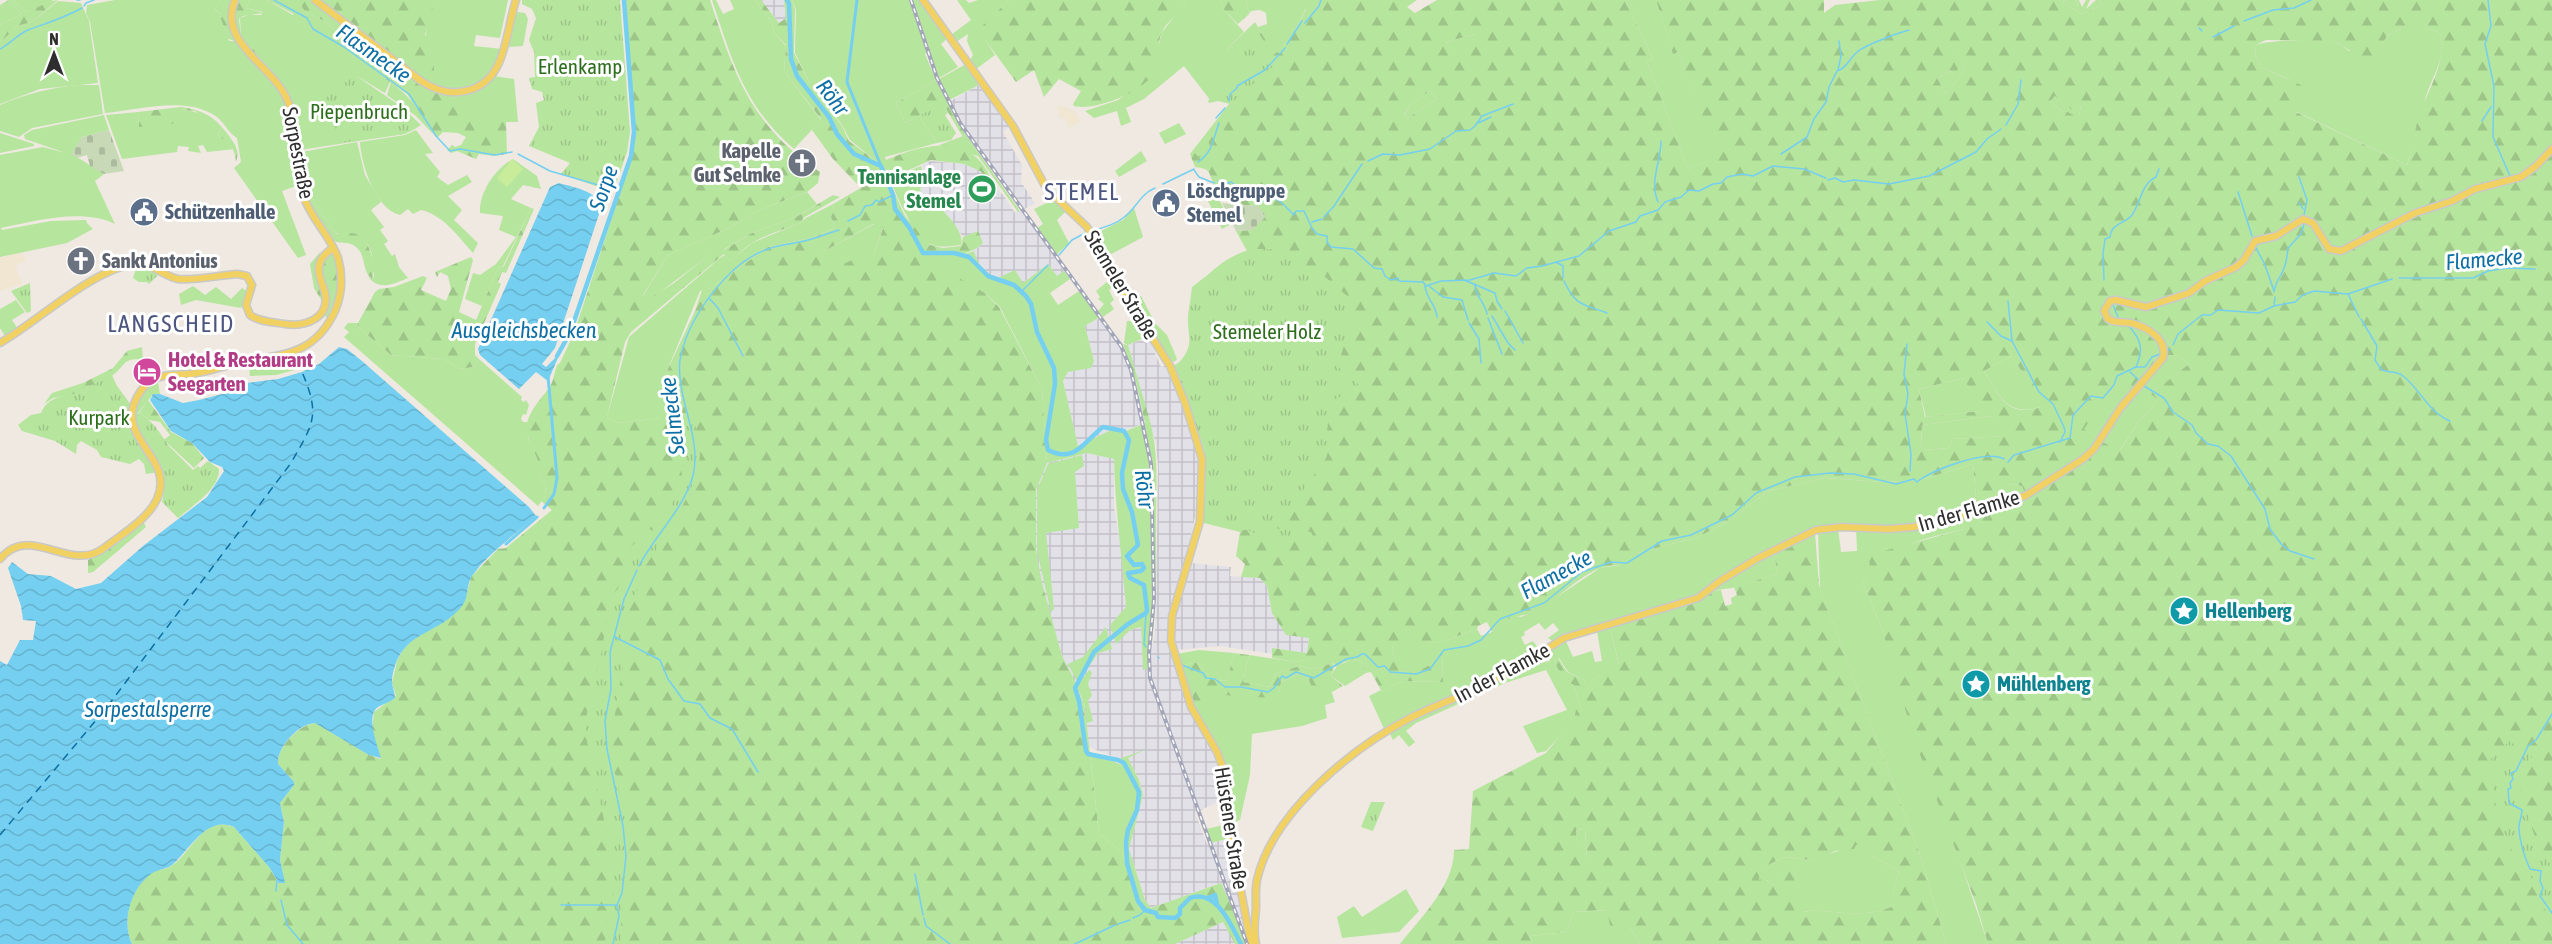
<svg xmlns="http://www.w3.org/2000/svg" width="2552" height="944" font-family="'Asap Condensed',sans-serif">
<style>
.industrial{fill:url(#industrial-grid)}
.education{fill:#f0e6d1}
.grass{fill:#b6e59e}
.forest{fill:url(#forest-firs);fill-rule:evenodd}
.cemetery{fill:url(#cemetery-stones)}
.park{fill:url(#park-tufts)}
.pitch{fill:#c9ec9a}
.water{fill:url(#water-waves)}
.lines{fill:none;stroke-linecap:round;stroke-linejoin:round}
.stream{stroke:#75cff0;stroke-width:1.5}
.canal{stroke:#75cff0;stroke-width:3}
.river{stroke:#75cff0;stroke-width:4.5}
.ferry{stroke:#0d6fa3;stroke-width:1.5;stroke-dasharray:8 6;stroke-linecap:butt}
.major-casing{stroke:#c9c9c9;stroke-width:9}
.major{stroke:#f2d163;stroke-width:6}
.rail-casing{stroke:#a3a6b8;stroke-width:4}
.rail{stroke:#fff;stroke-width:1.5;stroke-dasharray:4.5;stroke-linecap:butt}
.labels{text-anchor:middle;stroke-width:6;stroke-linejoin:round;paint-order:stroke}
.park-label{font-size:21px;fill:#2c6e1b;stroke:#fff}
.worship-label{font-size:21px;font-weight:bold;fill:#5b616d;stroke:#fff;text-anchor:end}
.street-label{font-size:21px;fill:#2e2e2e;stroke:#fff}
.leisure-label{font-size:21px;font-weight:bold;fill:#27864d;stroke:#fff;text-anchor:end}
.service-label{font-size:21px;font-weight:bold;fill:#4e5e75;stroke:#fff;text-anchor:start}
.hotel-label{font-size:21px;font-weight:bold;fill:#b23c85;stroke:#fff;text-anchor:start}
.culture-label{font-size:21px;font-weight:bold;fill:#0d838f;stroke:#fff;text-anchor:start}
.water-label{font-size:22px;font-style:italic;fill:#0d6fa3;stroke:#fff}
.quarter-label{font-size:24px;letter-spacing:1.5px;fill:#4d5680;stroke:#fff}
</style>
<defs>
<pattern id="industrial-grid" width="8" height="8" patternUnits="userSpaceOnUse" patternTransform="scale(1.5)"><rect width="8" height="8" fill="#e3e1e8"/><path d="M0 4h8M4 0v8" fill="none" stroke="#c3c1c7"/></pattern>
<pattern id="forest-firs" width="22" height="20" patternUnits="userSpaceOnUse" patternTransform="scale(1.5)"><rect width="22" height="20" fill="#b6e59e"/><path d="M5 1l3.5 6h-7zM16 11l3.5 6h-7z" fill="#9dc588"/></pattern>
<pattern id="cemetery-stones" width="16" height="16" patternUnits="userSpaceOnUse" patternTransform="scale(1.5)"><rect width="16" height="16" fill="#c8d9b8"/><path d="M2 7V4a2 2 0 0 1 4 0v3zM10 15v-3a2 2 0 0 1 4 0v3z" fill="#acbb9e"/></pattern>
<pattern id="park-tufts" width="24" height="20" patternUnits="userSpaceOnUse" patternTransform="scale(1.5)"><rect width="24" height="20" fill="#b6e59e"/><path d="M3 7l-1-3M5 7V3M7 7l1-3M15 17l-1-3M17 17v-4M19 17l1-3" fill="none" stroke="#9dc588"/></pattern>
<pattern id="water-waves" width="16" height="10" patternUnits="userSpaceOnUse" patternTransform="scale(1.5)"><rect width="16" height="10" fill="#75cff0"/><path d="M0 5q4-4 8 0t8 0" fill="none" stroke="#66b2ce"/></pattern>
</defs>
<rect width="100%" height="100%" fill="#efe9e1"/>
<g class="industrial">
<polygon points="761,0 784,0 786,18 779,23"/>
<polygon points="981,84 1009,127 1003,132 1022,165 1021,182 1035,203 1023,210 1064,271 1057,276 1048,264 1023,283 988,274 977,261 973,250 980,246 978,231 963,237 941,207 925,207 920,188 926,186 922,165 931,161 964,164 980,171 1004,196 1015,213 1022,210 968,134 950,101"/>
<polygon points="1101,317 1123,344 1136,382 1145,423 1126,430 1115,428 1078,447 1063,381 1068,372 1094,361 1085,326"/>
<polygon points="1148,337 1161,367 1168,365 1200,455 1199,498 1183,572 1169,616 1168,630 1173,657 1185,694 1194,718 1215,756 1220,785 1225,789 1226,798 1195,813 1207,844 1230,838 1244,919 1241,919 1234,912 1220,883 1151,908 1145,900 1129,849 1143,795 1139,780 1128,758 1119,759 1089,747 1085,710 1073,677 1062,656 1042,585 1036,552 1036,490 1047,463 1087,453 1114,459 1114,507 1121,548 1126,608 1130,630 1141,627 1143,669 1147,669 1155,633 1156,605 1158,466 1156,444 1128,345"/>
<polygon points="1190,563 1231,567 1230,576 1260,578 1267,586 1272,613 1309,638 1307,653 1273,648 1272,653 1265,653 1220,646 1175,650 1173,622"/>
<polygon points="1223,922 1235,944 1175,944"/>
</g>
<g class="education">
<polygon points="1058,105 1074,110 1081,122 1068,128 1066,119 1059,117"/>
<polygon points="22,252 26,261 15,265 22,284 0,291 0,258"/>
</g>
<g class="grass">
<polygon points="13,0 53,0 43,7 26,12"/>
<path d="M115 0H221L216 6 215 10 219 13 229 41H235C255 63 283 85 291 115 297 137 296 163 299 185L282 191 306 255 298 258 234 168 241 162 237 138C227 132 224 121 214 115 184 96 138 110 105 113L90 22 86 13 87 5Z"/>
<polygon points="250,0 267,0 293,15 299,0 302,1 302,7 306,13 327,22 346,43 369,61 374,59 381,68 383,77 390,82 385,93 355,75 402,107 396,112 413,130 404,134 300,150 292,107 241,35 240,18 248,15 261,15 263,12 246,8"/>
<path d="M435 0H508L500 38 476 35 474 46 502 49C488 81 477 94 440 88L439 81 434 75C434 62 430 64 427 53 423 35 429 17 435 0Z"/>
<path d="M712 0H716L723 14 734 9 730 0H755L772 22 774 33 786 46 784 71 821 120 794 149C744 106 732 60 712 0Z"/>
<polygon points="792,0 920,0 948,38 941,44 958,67 939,78 928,52 925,54 936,80 896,103 905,123 919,116 937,143 885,157 886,161 880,164 850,140 842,125 809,82 795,53 796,10"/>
<polygon points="957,0 966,0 969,3 978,0 1009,0 979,30 995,55 976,69 970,60 973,55 967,41 968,34 956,42 951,35 971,20"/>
<polygon points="1183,0 1220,0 1224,10 1244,32 1227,49 1245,72 1211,101 1184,66 1144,99 1126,108 1131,122 1121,126 1117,111 1094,118 1085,111 1118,100 1151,76 1158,63 1157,51 1162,32 1185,3"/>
<polygon points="1246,0 1302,0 1306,8 1294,33 1285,44 1280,55 1274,56 1258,27 1267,24 1266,13 1260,10 1251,11 1249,14"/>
<polygon points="1625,0 1656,0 1673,53 1678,52 1719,157 1688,169 1647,61 1653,59 1652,56"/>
<polygon points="2064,0 2078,6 2076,0 2079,0 2082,7 2086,0 2090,0 2086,9 2096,0 2099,0 2102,5 2082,14 2063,3"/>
<polygon points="10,1 22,14 0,25 0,7"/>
<polygon points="58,1 81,3 89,21 98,83 40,89 0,104 0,42 17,26 32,22"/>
<polygon points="518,12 525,13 528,19 523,46 506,47 514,13"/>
<path d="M2403 27H2425L2440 33C2446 60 2434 72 2426 96 2419 119 2414 142 2407 165L2295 111 2290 80 2261 67 2255 55 2256 45C2268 40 2324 38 2337 43 2341 44 2345 48 2349 51L2381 46 2387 36Z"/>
<polygon points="1475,34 1491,34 1450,53 1446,42"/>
<polygon points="1949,42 1965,69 1946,94 1937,78 1951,71 1953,75 1944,45"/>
<polygon points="966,64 981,84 949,100 939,79"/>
<polygon points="494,76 514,79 518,122 463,122 463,94"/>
<path d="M391 82C410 97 423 113 434 135L416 116 387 95Z"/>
<path d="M78 85H99L103 114 32 128 19 137 0 131V105C25 94 50 88 78 85Z"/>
<polygon points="1430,91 1437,99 1406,119 1404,116 1410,105"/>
<polygon points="2055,96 2072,109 2076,106 2081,106 2079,116 2076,118 2064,113 2049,100"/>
<path d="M181 110C198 111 211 116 222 128L217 135 226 140 235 149 207 152 203 145 198 146 201 153 188 151 189 147 178 146 177 152 122 159 106 115 138 112 139 126Z"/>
<path d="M104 115 109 130 82 137 72 154 104 174 95 181 115 224C82 208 36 221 1 228L2 230 51 221 86 220 87 223 93 229 67 243 0 257V155L43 147 66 153 25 139 24 135 32 130Z"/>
<polygon points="1179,123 1186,134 1165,144 1159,133"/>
<path d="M416 130 433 153 425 154 440 172 437 177 448 185 467 175 472 182 448 196 462 210 454 220 478 243 473 253C458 236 443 215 421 210L413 214 408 209 400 215C376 210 361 164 360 142L405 135Z"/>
<polygon points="0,133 34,144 34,146 0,153"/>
<polygon points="966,135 1020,211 1018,212 978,156 939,145"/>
<path d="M357 142 365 175 381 202 371 210 384 227 380 230 388 241 384 244 392 256 395 254 399 267 408 278C394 284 380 291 368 277L372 279 374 276C372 268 373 259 371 251 365 232 345 241 334 231L315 204 302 165 300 166V154L302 152Z"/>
<polygon points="1141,151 1147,161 1119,177 1115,171"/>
<path d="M513 159 537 176 541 189 523 185 511 199 531 208 503 266 498 268 482 306 465 299 473 273 480 275 496 264 516 237 499 230 503 216 480 213C479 192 495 169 513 159Z"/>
<path d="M921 166 926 186 920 188 925 207H940C950 219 964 231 961 245 952 246 941 248 932 245 913 238 895 191 887 173L895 170 902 174Z"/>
<polygon points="807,192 817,204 796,217 750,234 723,250 723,245 656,295 647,301 643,296 668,255 731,227 762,209"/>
<polygon points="1218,197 1231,224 1222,229 1208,201"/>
<polygon points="1053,200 1066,211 1057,220 1069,243 1056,255 1037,228 1043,224 1034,209"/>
<polygon points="833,204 834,210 831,217 835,228 811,238 768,247 711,288 700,291 667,371 671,417 617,423 607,417 629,337 720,258 725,255 730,261 752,243 802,222 804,219"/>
<polygon points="1134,208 1143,237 1106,257 1095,234 1123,220"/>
<polygon points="874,224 883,227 874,254 821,273 823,252"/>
<path d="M974 251C977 264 985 273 998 278L1015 270 1023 283 1048 264 1057 276 1064 271 1070 279 1050 293 1058 305 1079 291 1100 317 1085 326 1094 361 1091 368 1068 372 1063 381 1078 446 1115 428 1126 431 1150 421C1159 455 1156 487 1156 522 1156 574 1158 619 1147 669L1143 670 1141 627 1130 630 1116 644 1110 625 1126 607C1122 558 1115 509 1114 459L1087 453 1047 463 1042 389 1000 307 985 293 923 261 927 255H962Z"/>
<polygon points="1108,281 1113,287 1109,290 1114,300 1110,303 1114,309 1103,317 1098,311 1104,304 1098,299 1100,297 1096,291"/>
<polygon points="193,286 205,295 216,287 231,299 242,288 248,292 241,308 196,300 181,305 179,294"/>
<polygon points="1141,296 1155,323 1167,335 1177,359 1174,362 1169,360 1134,300"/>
<polygon points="16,300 25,312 12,320 18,329 5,336 0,328 0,309"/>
<polygon points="1127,321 1132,321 1144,338 1128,345 1124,343"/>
<polygon points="348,323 358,323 358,327 391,355 444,359 460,369 473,367 479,359 522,397 521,400 524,402 526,400 529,405 526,415 523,414 521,419 523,422 527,422 528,438 541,465 539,477 546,484 545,496 538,506 344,337 349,332 344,328"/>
<polygon points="2177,355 2189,364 2152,394 2158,400 2140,420 2119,451 2100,441 2083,429 2117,383 2162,356"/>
<path d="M2011 356 2047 405C2010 419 2001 400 1984 371Z"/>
<polygon points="295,363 298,369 276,375 250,376 249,366"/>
<polygon points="1964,378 1981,411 1926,417 1919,389"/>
<path d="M158 382 160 394H153L136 416C136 400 144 388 158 382Z"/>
<polygon points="1991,416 2004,436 1952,439 1949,448 1921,450 1922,425"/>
<polygon points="1082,455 1084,466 1075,472 1079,528 1046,533 1054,609 1051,612 1037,551 1037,490 1048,464"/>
<path d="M1973 464 1976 498 1960 515 1932 522 1883 528 1808 532 1697 596 1610 627 1619 665 1594 679 1588 690 1584 680 1568 672 1559 658 1554 661 1566 683 1573 684 1581 708 1580 732 1559 737 1546 751 1537 753 1523 726 1567 710 1546 670 1505 683 1416 723 1406 731 1415 742 1409 747 1399 735 1393 740 1390 734 1395 729 1529 661 1531 664 1540 659 1544 662 1550 661 1547 653 1565 639 1573 657 1592 651 1595 662 1602 661 1597 631 1609 627 1554 642 1548 638 1559 630 1553 623 1545 630 1539 623 1524 632 1525 635 1521 637 1525 645 1533 641 1541 652 1500 675 1385 731 1369 696 1381 690 1382 692 1403 681 1443 682 1442 654C1425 670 1423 674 1398 671L1392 654 1393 644 1441 642 1477 629 1481 636 1492 632 1500 621 1513 615 1521 617 1539 609 1600 568 1620 565 1637 553 1698 537 1729 521 1768 491 1824 478 1883 482 1920 480Z"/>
<polygon points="2012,484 2022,486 2025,494 2001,499 2002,485"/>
<path d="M1961 517 1964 529C1928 538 1881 546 1863 583L1882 629 1988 944H1946L1923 863 1820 588 1818 532 1838 528 1841 552 1857 551 1856 528 1875 530Z"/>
<polygon points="1774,551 1777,574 1732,588 1709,591"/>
<polygon points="1106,627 1112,649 1098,653 1078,683 1068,664 1083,657"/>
<polygon points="1199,650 1234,653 1227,681 1211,679 1197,662 1181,666 1177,654"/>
<polygon points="1249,655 1296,662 1309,659 1332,659 1334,663 1313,669 1299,666 1275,674 1270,687 1243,682"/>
<path d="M1361 660 1366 673 1345 686 1331 676C1337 662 1348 661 1361 660Z"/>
<polygon points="1089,670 1092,672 1088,684 1092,695 1088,701 1093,721 1087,723 1086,709 1077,686"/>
<polygon points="1301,673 1332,693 1335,702 1325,705 1327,718 1302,726 1252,734 1250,775 1240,820 1232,823 1228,784 1221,781 1219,764 1194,705 1223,694 1279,693 1281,682"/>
<polygon points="1147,749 1128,758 1139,780 1143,795 1129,849 1145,900 1138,903 1122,852 1099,834 1090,752 1122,765 1119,759"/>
<polygon points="1228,824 1230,838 1211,843 1206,829"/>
<polygon points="1585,829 1587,860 1577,860 1576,830"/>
<path d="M1856 845H1872V856L1899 871 1893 893V906C1868 918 1839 912 1812 910L1803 912 1796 874 1791 867 1776 884 1771 885 1767 880H1759V869L1784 857 1811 860Z"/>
<polygon points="1406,889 1419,911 1399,932 1342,938 1337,917 1354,906 1362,917"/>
<polygon points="1608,910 1630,928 1640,942 1637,944 1532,944 1531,936 1566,932 1574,912"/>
</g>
<g class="forest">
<path d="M8 0H13L26 12C36 9 49 0 58 0L32 22 17 26C11 32 6 37 0 42V25L22 14 10 1 0 7V5Z"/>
<polygon points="221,0 233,0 229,18 235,41 222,37 227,36 219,13 214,8"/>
<path d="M237 0H250L246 8 264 13 243 16 239 19 241 35 255 51 254 56C241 39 226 22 237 0Z"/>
<polygon points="267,0 312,0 420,81 463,94 463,122 506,122 507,154 494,156 479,154 476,159 457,151 451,153 447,150 452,145 455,147 461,145 466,137 458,133 443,132 437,138 407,94 383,77 381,68 375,59 369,61 346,43 327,22 306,13 302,7 302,1 299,1 298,16"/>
<polygon points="318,0 435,0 425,35 434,42 428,55 434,63 434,75 443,81 440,88 424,81"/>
<path d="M624 0H710C735 77 751 125 820 172L818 183 807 192 762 209 731 227 668 255 643 295 647 300 674 283 723 244 724 250 750 234 796 217 833 195 840 197 803 218 802 222C786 229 767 234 752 243 743 248 738 256 730 261L724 254 631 332 625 342 607 417 617 423 670 417 667 371 695 311 702 290 711 288 768 247 811 238 835 228 831 217 834 210 833 204 885 174 859 186 833 159 812 130 821 119 784 71 786 45 774 33 772 22 755 0H761L779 23 786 18 784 0H792L795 10 794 53 809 82 842 126 849 141 879 163C908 150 954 132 980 161 987 169 992 180 997 189L980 171 964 164 931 160 902 173 895 169 886 174 905 216 930 245 943 248 961 246 963 237 978 231 983 243C968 258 947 255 927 255L924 261 952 274 985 293 999 307 1042 389 1047 463 1036 490V550L1042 583 1062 656 1073 677 1085 708 1099 834 1122 852 1138 903 1145 900 1151 908 1221 883 1234 912 1245 944H1235L1223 922 1175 944H132C121 921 131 886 153 872 158 869 165 870 171 866 191 854 203 814 234 827L269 867 279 883H284L280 860 284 822 280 803 294 785V782L278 764C277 747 299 724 316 723L369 755 381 759 372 731 374 712 396 696 392 683 397 661 402 651 411 641 451 617 466 597 471 577 498 549 506 548 552 510 541 501 545 496 546 484 539 477C543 455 524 444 527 423 530 410 542 397 550 387 553 382 555 371 557 365L560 363 574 333 632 157 635 131ZM873 224 883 228 874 254H868L822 272 823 252Z"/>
<path d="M1009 0H1183L1185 3C1181 13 1170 19 1164 28 1157 39 1159 52 1158 63 1156 88 1096 112 1074 106L1073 104 1081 91 1059 79 1044 97 1034 70 1016 82 978 30Z"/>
<polygon points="1220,0 1246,0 1249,14 1238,24 1224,10"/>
<path d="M1301 0H1417L1407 7 1415 13 1437 0H1625L1652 56 1653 59 1647 61 1688 169 1718 157 1678 52 1673 54 1656 0H1824V13L1835 5 1880 0H2076L2078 7 2064 0 2063 3 2082 14 2102 5 2099 0H2552V944H1988L1976 904 1913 736 1882 629 1863 583 1870 569 1869 555 1964 529 1957 504 1976 498 1973 464 1920 480 1883 482 1824 478 1768 491 1729 521 1698 537 1637 553 1633 562C1623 565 1611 565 1601 568 1580 575 1559 598 1540 609 1519 621 1510 610 1492 632L1487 622 1478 626 1477 629 1441 642 1393 645 1392 654 1399 671C1420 673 1428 669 1442 653L1443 682 1403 681 1382 692 1371 672 1366 673 1361 660 1344 662 1336 668 1332 659H1309L1296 662 1272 658V648L1307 653 1309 638 1286 635 1272 613 1267 586 1260 578 1241 577 1245 564 1236 556 1240 532 1204 523 1205 452 1173 366 1185 359 1192 350 1189 310 1192 287 1227 260 1247 251 1236 231 1253 230 1258 206 1230 204C1227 195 1219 192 1215 185 1207 173 1213 169 1195 167L1190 154 1229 104 1244 72 1227 49 1255 22 1274 55 1277 52 1280 54 1285 44 1294 33 1306 9ZM2403 27H2425L2440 33C2447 64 2427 90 2418 119 2414 134 2412 150 2407 165L2296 112 2308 95 2303 86 2261 67 2255 55 2256 45 2266 40 2327 41 2338 43 2360 57 2380 59 2385 55 2381 46 2387 36ZM1475 34H1489L1450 52 1446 42ZM1949 43 1965 69 1946 94 1937 78 1951 71 1954 75 1958 69 1945 46ZM1430 91 1437 99 1406 119 1404 115 1410 105ZM2055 96 2072 110 2076 106H2081L2079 116 2076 117 2068 112 2064 113 2050 101ZM2177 355 2189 364 2151 394 2158 400 2140 420 2120 450 2100 441 2084 429 2117 383 2131 393 2162 356ZM2011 356 2046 405C2010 420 2001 400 1984 371ZM1964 378 1980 411 1925 417 1919 389ZM1991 416 2003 436 1952 439 1949 448 1921 450 1922 425ZM2012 484 2022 486 2025 494 2002 499V486Z"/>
<polygon points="936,80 966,135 963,137 943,104 905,123 896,103"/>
<path d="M181 107C203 110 216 117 229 136 235 144 240 151 236 162 235 149 230 142 217 135L222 128 220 126 195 111 181 110 179 123 139 127 138 112Z"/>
<polygon points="402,107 421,125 413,130 395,112"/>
<path d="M302 165 315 204 334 231 337 234C342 234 347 233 352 233 371 236 376 265 372 279 362 272 366 257 358 249 351 240 340 245 332 240L306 198 300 166Z"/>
<polygon points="531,208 534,209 506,273 502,272 498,282 501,284 475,344 475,355 479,359 473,367 460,369 444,359 391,355 358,327 358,323 375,292 379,289 394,287 423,276 427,278 421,290 446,301 451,289 448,276 440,272 437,277 435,272 471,257 473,260 459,312 476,320 498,268 504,266"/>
<path d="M321 251 316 262 320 265 327 254H334C341 279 338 295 327 318L321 311 323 303 314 288 310 264Z"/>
<polygon points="1123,344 1128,345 1150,421 1145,423 1136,382"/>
<path d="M142 347 143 360C122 356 125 368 110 377 103 381 95 384 88 387L86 392 53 398 44 404 52 393 83 383 113 368 127 351Z"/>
<polygon points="148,400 171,432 192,443 204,458 194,468 164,440 170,435 160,422 149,420 140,412"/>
<polygon points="156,508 144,523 146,527 93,572 88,573 88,560 105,551"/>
<path d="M1815 533 1819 585 1923 863 1946 944H1637L1640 942 1630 928 1612 935 1607 910 1574 912 1566 932 1531 936 1532 944H1400C1421 917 1454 886 1454 850L1469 849 1473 791 1546 753 1559 737 1580 731 1574 719 1576 710 1581 708 1573 684H1566L1554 661 1558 658 1567 672 1584 680 1588 689 1594 679 1619 664 1610 627 1709 591 1721 590 1725 606 1732 604 1731 598 1737 595 1734 587 1777 574 1774 551ZM1585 829 1587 859 1578 860 1576 830ZM1856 845H1872V856L1899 871 1893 893V906C1868 918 1839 912 1812 910L1804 912 1796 874 1791 866 1776 884 1771 885 1765 878 1759 880 1760 869 1784 857 1811 860 1822 858 1835 851 1854 849Z"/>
<polygon points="1234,653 1249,655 1243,682 1270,687 1275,674 1299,666 1313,669 1333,663 1334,668 1331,676 1343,686 1330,693 1320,687 1312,688 1309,680 1301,673 1281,682 1279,693 1273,698 1223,695 1194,705 1181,666 1197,662 1211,679 1227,681"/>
</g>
<g class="cemetery">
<polygon points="109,130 124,171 104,174 90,166 87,155 77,158 71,154 82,137"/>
<polygon points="1222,203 1258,206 1266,216 1253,230 1236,231"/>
</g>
<g class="park">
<polygon points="522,0 620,0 630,132 627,152 613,192 561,174 570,163 529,146 539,127 536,103 544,100 542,92 532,89 529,78 535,77 534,52 529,40 536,18 532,9 522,4"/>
<polygon points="1254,26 1278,62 1230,104 1218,101 1209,103 1208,101 1240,67 1227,52"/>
<polygon points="354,75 401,108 396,112 414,129 405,134 339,143 335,126 322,101"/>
<polygon points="943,103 948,113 945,115 956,133 951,140 937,143 919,116"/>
<polygon points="1211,129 1214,131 1208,142 1212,145 1200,158 1193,152"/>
<path d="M1252 249H1272L1285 253 1324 276 1355 303 1338 367 1366 391 1351 392 1331 401 1327 431 1329 449 1326 458 1289 510 1272 522 1278 529 1311 532 1313 536 1310 540 1304 539 1300 542 1288 539H1267L1248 530H1235L1204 521 1206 459 1200 432 1174 368C1200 342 1184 338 1189 308 1195 280 1225 256 1252 249Z"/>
<polygon points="132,266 144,266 161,272 149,284 147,282 139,282 133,278 136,269"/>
<polygon points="30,283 31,311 27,313 11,291"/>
<path d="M112 375 117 386 131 405 130 424 134 433 158 472 146 474 144 464 139 459 130 464 101 457 97 450 81 441 77 445 76 454 55 441 22 431 18 425 31 415 41 413C48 395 68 395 86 392L88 387Z"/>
<path d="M140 412 155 426 169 446 193 470 198 466 200 468 208 461 219 469C220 489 192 506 178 518L162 502C173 454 139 454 136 416Z"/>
<path d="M691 412 701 445 698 473 676 520 646 565 637 591 626 607 621 636 625 655 611 737 613 765 627 822 630 864 623 900 620 944H605L607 914 614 894 606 829 585 732 590 688 600 662 610 598 626 579V553L648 528 653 531C662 517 678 499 681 483 685 460 674 435 661 417Z"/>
<polygon points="2509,741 2532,756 2522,772 2520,792 2535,837 2552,868 2552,926 2528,870 2520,868 2498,819 2493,786 2485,769 2487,763"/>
<polygon points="1371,802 1385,802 1373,831 1361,827"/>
</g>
<polygon class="pitch" points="512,159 523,169 507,187 497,178"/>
<g class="water">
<path d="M559 183C575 188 597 190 601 208L555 348 542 364 546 367 560 353 548 381 536 372 519 389 480 355 478 349 550 187Z"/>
<path d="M339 347 347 349 362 361 529 507 536 516C515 535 488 553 472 576 466 585 469 598 462 606 436 638 399 629 392 680 392 687 395 692 395 698 390 702 383 704 378 707 365 716 378 747 381 758L369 755 315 723C298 724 277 747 278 764L294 782V785L280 803 284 822 280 860 285 883H279L269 867 234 827C206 815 190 850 172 865 167 869 158 869 151 874 131 888 121 922 132 944H0V661L7 665 20 640H33L36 621 23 620 21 606 8 568 12 562 28 574 51 576 76 589 101 583 143 546 207 497 224 471 222 467 210 462 192 443 171 431 150 400 153 394H160L183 403 199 400 226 393 239 384 278 379 302 372 319 364Z"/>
</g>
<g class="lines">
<g class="stream">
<polyline points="77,0 80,0"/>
<polyline points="274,0 307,18 313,29 344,47 409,94 436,136 450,151 460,149 495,155 512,152"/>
<polyline points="2488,0 2491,26 2485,44 2494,86 2493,137 2510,176"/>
<polyline points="84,6 86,3 94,0"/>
<polyline points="2244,21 2273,10 2294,8 2311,0"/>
<polyline points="1305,23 1319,6 1321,0"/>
<polyline points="2199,28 2202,31"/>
<polyline points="2213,37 2234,26"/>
<polyline points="1287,44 1302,21"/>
<path d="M0 49C10 44 18 34 28 30 47 23 64 18 82 8"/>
<polyline points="1838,70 1841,56 1839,41"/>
<polyline points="1229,101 1230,94 1237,88 1237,86 1265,70 1285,48"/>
<polyline points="1216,118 1225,108"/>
<polyline points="2482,121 2491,107"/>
<polyline points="1478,123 1491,117"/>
<polyline points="2006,125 2018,104 2021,80"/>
<polyline points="518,154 550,171 619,191"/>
<path d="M1781 154 1807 137 1814 119 1826 102 1829 87 1837 71C1847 68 1849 59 1857 52 1865 45 1898 33 1909 30"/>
<polyline points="1368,161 1383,154 1400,155 1430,149 1456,131 1470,130 1475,126 1482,116 1513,104"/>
<path d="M1198 162C1213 152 1213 139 1219 123"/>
<polyline points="1194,170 1199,177 1214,183"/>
<polyline points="2299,177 2307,200 2304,215"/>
<polyline points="1828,180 1835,178 1843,182 1854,180 1889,184 1929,176 1976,152 1987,139 2001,129"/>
<polyline points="1218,181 1223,185 1231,182 1256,200 1268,201 1275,199 1280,201 1294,215 1296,211 1304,211 1312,228 1317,234 1327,236 1327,242 1331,247 1353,249 1374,268 1382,269 1385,276 1391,280 1398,278 1399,281 1423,282 1426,286 1441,281 1470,280 1494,273 1516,276 1527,268 1542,266 1579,256 1609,231 1636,222 1640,216 1658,210 1665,202 1681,197 1689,190 1699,191 1713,184 1721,183 1727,177 1742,174 1753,176 1773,166 1804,169 1826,178"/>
<polyline points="1163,184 1194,169"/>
<polyline points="2238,192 2252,236"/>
<path d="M1658 202C1649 181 1661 162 1661 141"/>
<polyline points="2299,202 2303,209"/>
<polyline points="1324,217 1334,206 1362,164"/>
<polyline points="848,221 860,215 865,206 872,205 876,200 879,202 893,195"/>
<polyline points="1312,222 1322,219"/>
<path d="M1091 231C1102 228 1115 225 1123 218 1136 209 1140 194 1155 188"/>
<polyline points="2255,246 2265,265 2274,291"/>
<polyline points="1059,255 1072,240 1087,232"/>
<polyline points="1556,262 1563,266 1563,278"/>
<polyline points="2399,278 2473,278 2488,271 2507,268 2535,269"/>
<polyline points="1464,280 1495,293 1497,301 1502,309"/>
<path d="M2104 280 2103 254 2105 239 2110 237C2111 223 2125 224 2132 215 2141 202 2141 184 2156 177L2159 169"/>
<path d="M1564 281C1576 307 1584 304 1607 313"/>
<path d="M1475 284C1474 295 1485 302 1487 314"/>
<path d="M1425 286C1426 299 1436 304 1437 317"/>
<polyline points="1429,286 1443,297 1462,300 1468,320"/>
<polyline points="1022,291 1048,265"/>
<path d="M2274 292C2275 282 2281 277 2284 268 2287 261 2287 255 2288 248L2301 234 2304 224"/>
<polyline points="2348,294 2359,317"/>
<polyline points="709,298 718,308 743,356"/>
<polyline points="2008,301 2012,341 2039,392 2053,404 2064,427 2065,432 2060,442"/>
<polyline points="2113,305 2118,317"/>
<polyline points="2274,305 2275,297"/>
<polyline points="1505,311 1523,343"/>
<polyline points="1492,316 1508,343 1515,350"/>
<polyline points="1488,318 1502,354"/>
<path d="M2361 319 2377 346 2375 360 2381 369C2387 374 2396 370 2403 376 2420 389 2429 413 2450 421"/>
<polyline points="1987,322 2001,336 2012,341"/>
<polyline points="1469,323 1479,339 1481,363"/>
<path d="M2129 326C2141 340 2144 349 2136 367"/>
<polyline points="1907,344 1904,374 1908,394 1905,414 1911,454 1910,471"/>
<polyline points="2173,345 2178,334 2202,315 2211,315 2218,310 2259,313 2274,306 2295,302 2303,295 2314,291 2348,294 2392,279"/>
<polyline points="2168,350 2170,349"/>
<polyline points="2130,372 2140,381"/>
<polyline points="2144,386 2164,398 2173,412 2192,425 2196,433 2208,444 2218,446 2231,456 2265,509 2270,529 2282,545 2290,551 2314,559"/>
<polyline points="2008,462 2014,455 2070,438 2073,415 2091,396 2103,398 2114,385 2117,376 2136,367 2145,367 2152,357 2160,354"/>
<path d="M639 566C655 535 683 510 693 476 700 446 687 419 682 391 680 380 678 365 681 355 690 315 729 262 768 249 781 244 795 244 808 240 819 237 829 233 839 230"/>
<polyline points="1146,613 1144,644 1146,647"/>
<polyline points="615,637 660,660 668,679 684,701 700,704 710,718 732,729 758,772"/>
<polyline points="1158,657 1159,658"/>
<path d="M1182 665 1203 673 1206 678 1215 679 1225 687H1241L1268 692 1274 688 1282 676 1286 678 1296 672 1314 678 1346 659 1357 657 1362 654H1365L1378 667 1385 666 1390 672 1416 674 1430 669 1444 650 1468 646 1481 640 1500 619 1544 603 1582 572 1611 562 1627 563 1662 541 1691 535 1732 515 1756 493 1795 477 1830 473 1854 474 1896 484 1914 479 1917 482C1932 470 1986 449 2004 459"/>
<path d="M2552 714 2536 740 2528 746 2516 771 2511 773 2513 779 2510 783 2511 788 2508 789 2509 803 2522 810C2522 817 2518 824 2519 830 2520 842 2525 858 2530 869L2541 871 2540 881 2543 888 2540 896 2552 913"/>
<polyline points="915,874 923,915"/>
<polyline points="276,891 277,880"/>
<polyline points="281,900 287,925 303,944"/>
<polyline points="561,905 617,905"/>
<polyline points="1141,914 1145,910"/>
<polyline points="924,918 926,926 950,944"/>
<polyline points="1133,918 1140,915"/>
<polyline points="1118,924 1130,920"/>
<polyline points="613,944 619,916 617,905 622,893 626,856 623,826 607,749 605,721 611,689 610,652 624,599 637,570"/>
<polyline points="1075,944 1115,925"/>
</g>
<g class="canal">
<polyline points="857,0 847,82 881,166"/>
<polyline points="544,508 554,494 557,478 548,376"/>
<polyline points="506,544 537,517"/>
</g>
<g class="river">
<path d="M787 0 789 4 791 59 797 76 829 117 837 134 854 154 881 166 893 195 895 209 909 227 923 253H954L969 257 988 276 1014 285 1026 296 1031 304 1037 332 1054 368 1055 384 1046 440 1048 450C1076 464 1084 441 1103 427L1124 431 1129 440 1122 473 1123 489 1132 512 1138 545 1127 556 1134 565 1142 564 1144 568 1141 571 1128 573 1130 578 1144 585 1147 610 1146 613 1128 624 1094 652 1075 688 1079 701 1086 751 1088 754 1118 760 1124 763 1139 792 1137 810 1128 830 1126 842 1127 863 1138 901 1145 910 1156 913 1158 917 1175 918 1180 914V908L1190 898C1217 889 1231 925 1241 944"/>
<polyline points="557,356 570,333 631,156 634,132 624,0"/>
<polyline points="1208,898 1215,895 1217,905"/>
</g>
<path class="ferry" d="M0 835 107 707 291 463C313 424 321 416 302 372"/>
<g class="major-casing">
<g id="major">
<path d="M315 0 421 81C435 90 449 95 465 91 507 83 505 33 516 0"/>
<polyline points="923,0 1013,126 1044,184 1054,196 1087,227 1095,240 1116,280 1170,366 1185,403 1202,459 1200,521 1172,616 1171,641 1191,707 1217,752 1225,774 1236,865 1251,944"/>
<path d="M0 343C39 321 92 269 135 264 152 262 162 276 178 279 189 281 223 275 237 274L247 276 252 285 246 305 250 315C260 322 273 322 285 324 306 327 330 318 325 293 323 284 317 275 319 266 320 258 327 252 333 248"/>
<path d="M0 559C30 522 70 574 104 548 121 535 148 519 157 499 175 460 121 441 134 404 137 396 142 388 149 382 164 372 181 376 197 373 211 371 223 366 237 363 280 354 314 357 335 311 342 294 343 276 338 258 330 235 310 218 303 195 292 159 303 123 282 90 263 61 219 39 235 0"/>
<path d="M1256 944C1253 932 1255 920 1256 908 1256 899 1255 889 1257 880 1272 813 1352 748 1410 718 1435 705 1461 697 1486 684 1513 671 1539 654 1564 638L1698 598 1720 581 1758 558 1816 530 1841 527 1888 529 1914 527 1954 518 1991 504 2025 496 2083 459 2094 449 2121 407 2163 358C2168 339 2147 327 2131 323 2123 321 2116 324 2108 319L2104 311 2110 301 2116 300 2146 307 2189 293 2205 281 2236 267 2244 260 2255 241 2276 236 2303 219 2313 223 2329 249 2341 251 2415 213 2452 201 2475 189 2521 177 2536 166 2552 149"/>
</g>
</g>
<use href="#major" class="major"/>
<g class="rail-casing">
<polyline id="rail" points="911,0 937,78 960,123 1121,346 1131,370 1151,464 1154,599 1149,653 1150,678 1247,944"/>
</g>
<use href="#rail" class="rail"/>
</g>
<defs>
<g id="church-disc" transform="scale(1.5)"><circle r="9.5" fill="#6b7280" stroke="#fff"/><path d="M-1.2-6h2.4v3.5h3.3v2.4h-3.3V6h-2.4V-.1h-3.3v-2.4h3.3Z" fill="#fff"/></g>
<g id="stadium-disc" transform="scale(1.5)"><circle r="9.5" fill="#2e9e5b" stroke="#fff"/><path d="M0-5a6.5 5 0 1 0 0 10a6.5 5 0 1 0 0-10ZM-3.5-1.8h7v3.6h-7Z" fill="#fff"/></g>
<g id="civic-disc" transform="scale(1.5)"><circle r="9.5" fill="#5c6f8a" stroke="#fff"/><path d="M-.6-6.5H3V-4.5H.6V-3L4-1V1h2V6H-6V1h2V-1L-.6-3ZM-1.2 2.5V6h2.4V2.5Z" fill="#fff"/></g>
<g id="hotel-disc" transform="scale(1.5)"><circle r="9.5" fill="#d1479c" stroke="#fff"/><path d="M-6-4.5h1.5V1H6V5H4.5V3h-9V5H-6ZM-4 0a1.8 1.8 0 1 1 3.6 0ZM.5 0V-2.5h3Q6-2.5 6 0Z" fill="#fff"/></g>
<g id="sight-disc" transform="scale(1.5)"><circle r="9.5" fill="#0f9aa8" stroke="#fff"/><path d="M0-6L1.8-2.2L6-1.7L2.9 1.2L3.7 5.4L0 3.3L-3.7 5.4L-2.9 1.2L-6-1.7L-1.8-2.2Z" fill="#fff"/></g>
</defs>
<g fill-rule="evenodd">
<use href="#church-disc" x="802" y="163"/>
<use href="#stadium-disc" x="982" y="189"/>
<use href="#civic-disc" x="1166" y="203"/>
<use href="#civic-disc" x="144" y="212"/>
<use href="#church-disc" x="81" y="261"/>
<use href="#hotel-disc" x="147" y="372"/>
<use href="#sight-disc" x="2184" y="611"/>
<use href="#sight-disc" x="1976" y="684"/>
</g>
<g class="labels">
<g class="park-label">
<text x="580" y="74">Erlenkamp</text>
<text x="359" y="119">Piepenbruch</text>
<text x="1267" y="339">Stemeler Holz</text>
<text x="99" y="425">Kurpark</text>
</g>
<g class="worship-label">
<text x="781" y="158">Kapelle<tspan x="781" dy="24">Gut Selmke</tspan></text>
<text x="102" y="268" text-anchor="start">Sankt Antonius</text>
</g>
<g class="street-label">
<text transform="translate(298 153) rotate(79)" y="7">Sorpestraße</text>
<text transform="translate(1121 285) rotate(59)" y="7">Stemeler Straße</text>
<text transform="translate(1969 511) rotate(-16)" y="7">In der Flamke</text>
<text transform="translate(1502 673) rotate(-28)" y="7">In der Flamke</text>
<text transform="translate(1231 828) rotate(81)" y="7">Hüstener Straße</text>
</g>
<g class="leisure-label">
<text x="961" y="184">Tennisanlage<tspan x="961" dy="24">Stemel</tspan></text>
</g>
<g class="service-label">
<text x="1187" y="198">Löschgruppe<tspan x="1187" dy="24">Stemel</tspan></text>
<text x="165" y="219">Schützenhalle</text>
</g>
<g class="hotel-label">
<text x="168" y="367">Hotel &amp; Restaurant<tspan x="168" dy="24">Seegarten</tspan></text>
</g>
<g class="culture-label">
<text x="2205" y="618">Hellenberg</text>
<text x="1997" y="691">Mühlenberg</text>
</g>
<g class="water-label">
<text transform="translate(374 53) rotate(35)" y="8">Flasmecke</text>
<text transform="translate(833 97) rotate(53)" y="8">Röhr</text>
<text transform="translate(603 188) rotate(-71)" y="8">Sorpe</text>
<text transform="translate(2484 259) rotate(-5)" y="8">Flamecke</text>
<text x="524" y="338">Ausgleichsbecken</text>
<text transform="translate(672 416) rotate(-97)" y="8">Selmecke</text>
<text transform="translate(1145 489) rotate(83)" y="8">Röhr</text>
<text transform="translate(1556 574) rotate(-29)" y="8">Flamecke</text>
<text x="148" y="717">Sorpestalsperre</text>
</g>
<g class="quarter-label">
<text x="1082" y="200">STEMEL</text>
<text x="171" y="332">LANGSCHEID</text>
</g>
</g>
<g transform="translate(54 54)" stroke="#ffffff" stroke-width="4.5" paint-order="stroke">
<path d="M0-4.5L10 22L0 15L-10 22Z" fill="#2e2e2e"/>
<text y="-9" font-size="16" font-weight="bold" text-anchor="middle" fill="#2e2e2e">N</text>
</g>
</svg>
